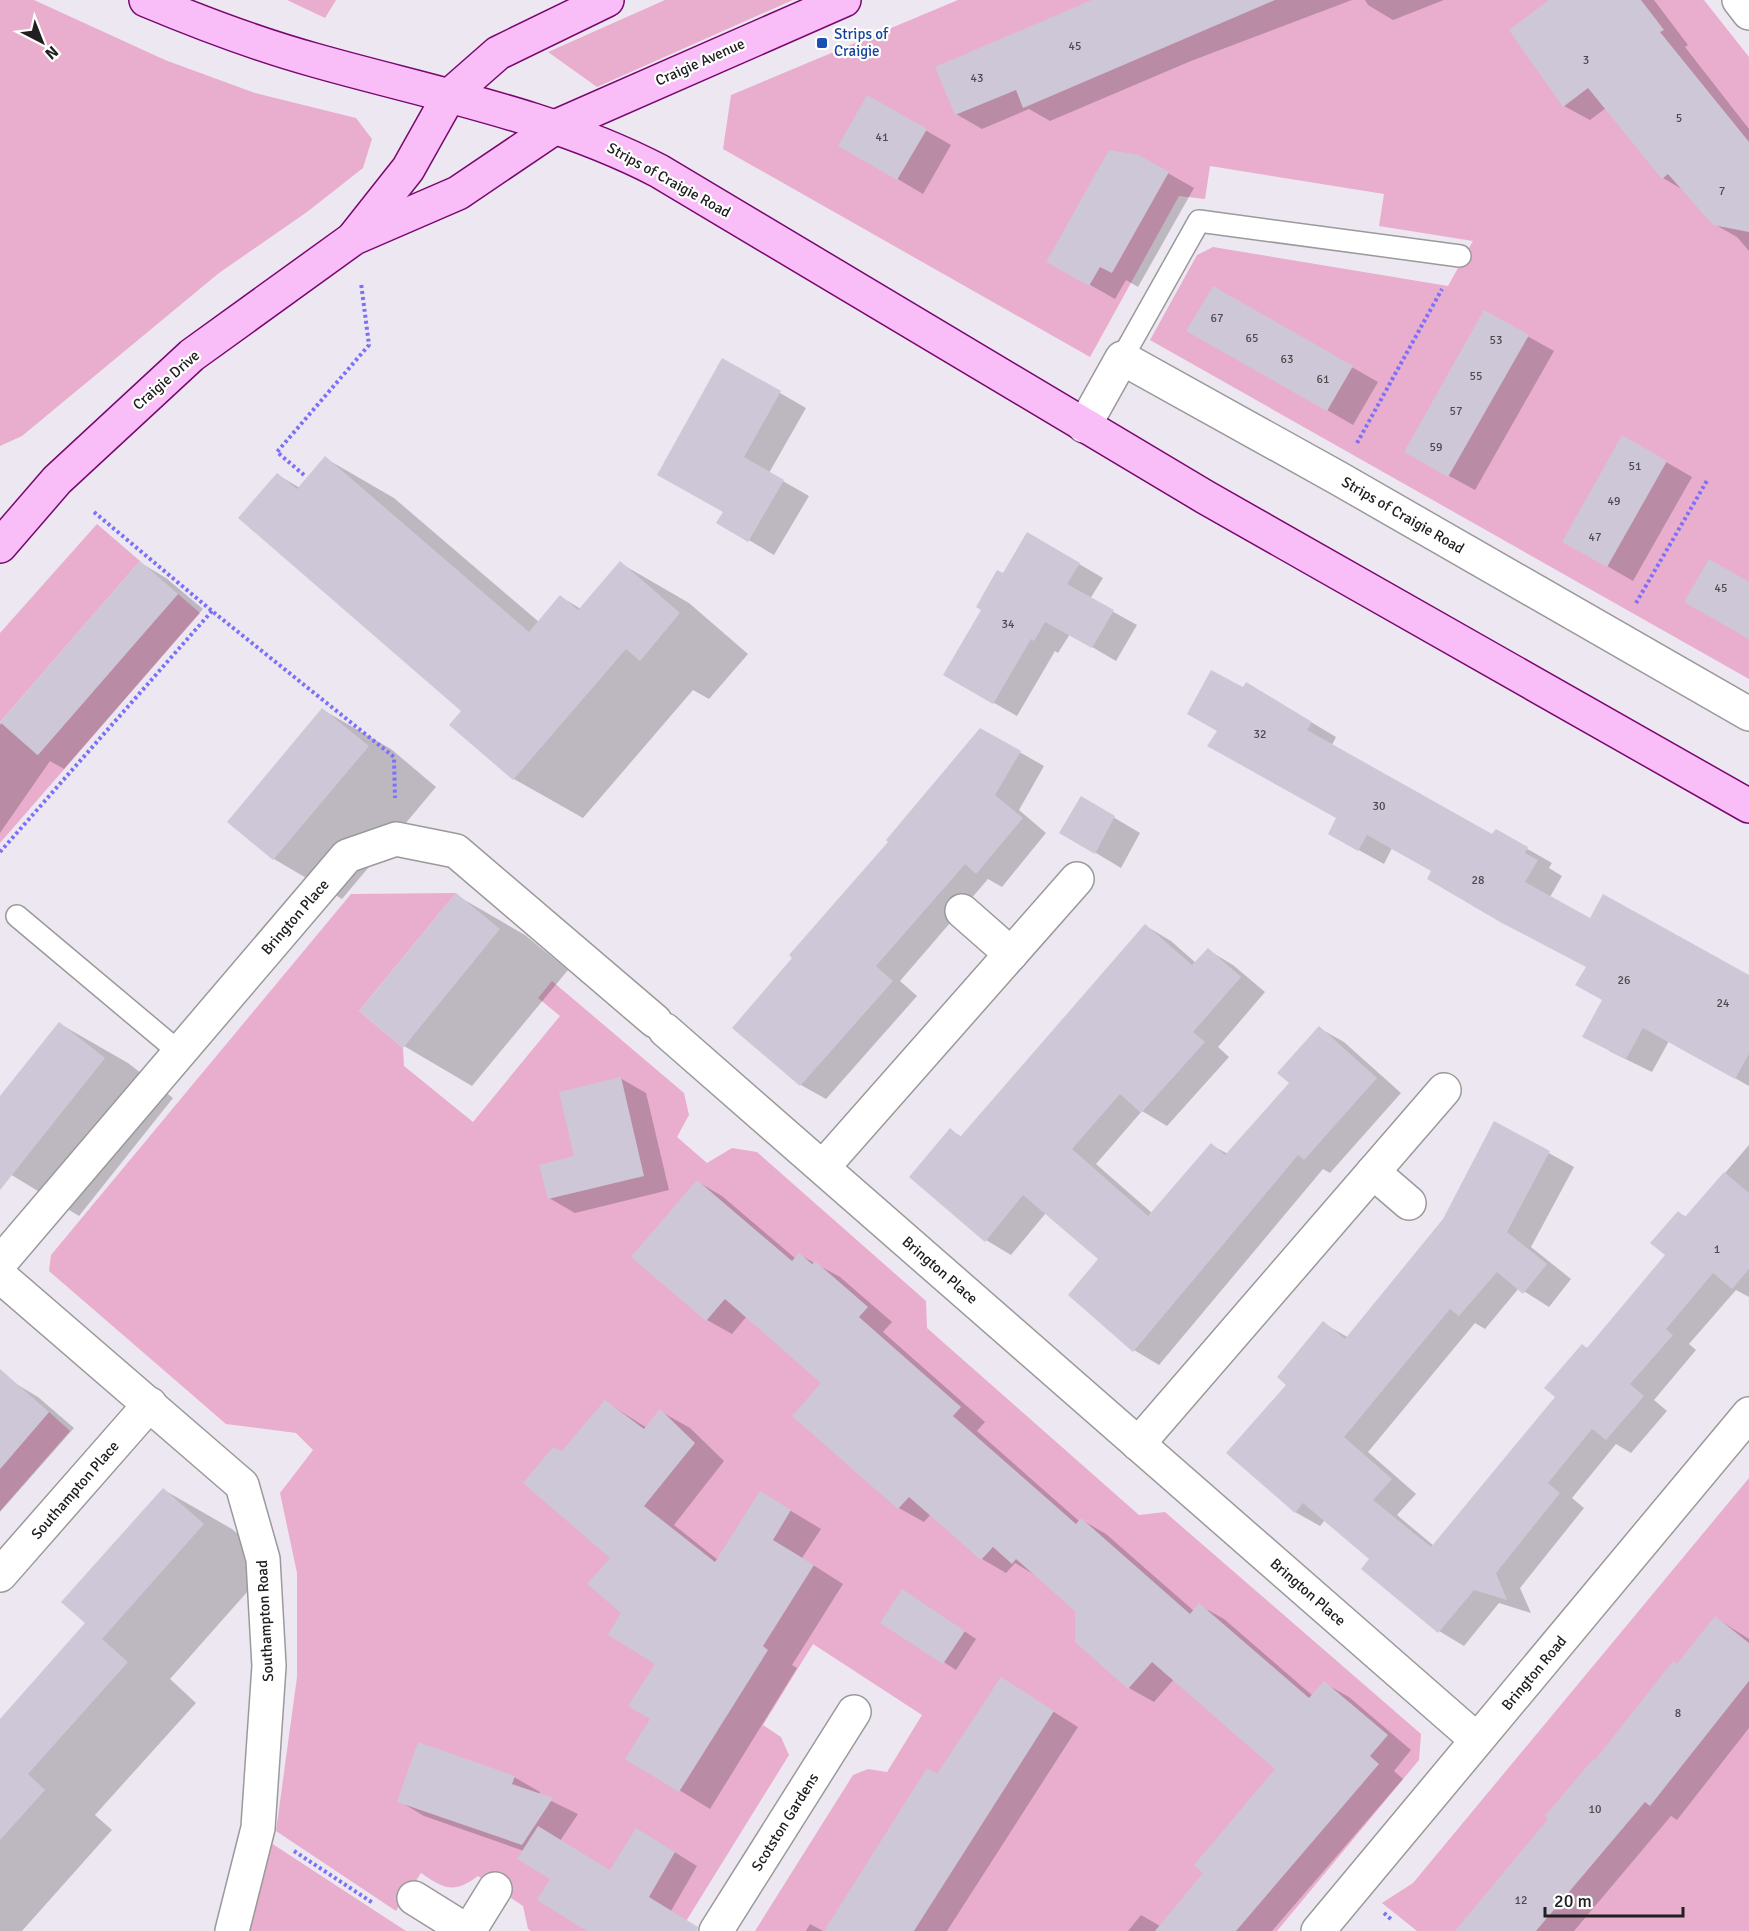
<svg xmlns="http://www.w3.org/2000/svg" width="1749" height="1931" font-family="Signika,sans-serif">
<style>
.grass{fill:#e9aecd}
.shadow{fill:#0003}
.building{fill:#cec7d7}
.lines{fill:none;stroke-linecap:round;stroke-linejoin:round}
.lane-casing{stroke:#9a9a9a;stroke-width:24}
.street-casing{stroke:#9a9a9a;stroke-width:36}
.secondary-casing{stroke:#78076f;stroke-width:36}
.path{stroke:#7b71f8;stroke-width:4;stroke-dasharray:3 3;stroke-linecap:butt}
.lane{stroke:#fff;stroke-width:21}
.street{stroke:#fff;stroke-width:33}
.secondary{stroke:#f9bdf7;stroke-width:33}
.transit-dot{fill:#1a4fb4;stroke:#fff;stroke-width:2}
.labels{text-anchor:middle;stroke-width:4.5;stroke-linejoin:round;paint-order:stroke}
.number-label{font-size:12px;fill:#4c4a4e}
.transit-label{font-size:15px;fill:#164399;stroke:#fff;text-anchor:start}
.street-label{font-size:15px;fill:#202020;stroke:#fff}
</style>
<rect width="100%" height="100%" fill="#ede7f1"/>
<g class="grass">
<polygon points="0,0 34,0 165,60 255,93 356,118 372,139 363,168 307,212 219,273 22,436 0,446"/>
<polygon points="287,0 336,0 325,18"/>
<polygon points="665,0 793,0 597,87 548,52"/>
<polygon points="958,0 1704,0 1749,57 1749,679 1150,340 1197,255 1213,247 1448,286 1473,241 1379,226 1384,194 1210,166 1205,199 1179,196 1090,357 723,149 731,95"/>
<polygon points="97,524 140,561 0,722 37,755 178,594 200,613 0,843 0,633"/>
<path d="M456 893 359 1011 403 1048 404 1066 473 1122 560 1016 538 998 552 981 684 1093 689 1115 677 1137 707 1163 732 1148 757 1152 926 1301 927 1328 1139 1515 1165 1512 1421 1734 1419 1760 1277 1931H755L853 1775 868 1769 887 1772 922 1715 813 1644 763 1725 781 1737 789 1755 680 1931H531L528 1929 523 1906 478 1876C454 1894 444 1889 421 1873L396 1911 276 1831 297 1677V1573L280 1493 313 1450 296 1433 226 1424 49 1271 51 1255 351 894Z"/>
<polygon points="49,1412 70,1431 0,1511 0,1469"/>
<polygon points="1749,1478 1749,1931 1417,1931 1382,1903 1413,1883"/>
<polygon points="271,1843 406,1931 249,1931"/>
</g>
<g class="shadow">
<polygon points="1100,0 1352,0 1191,61 1050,121 1029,109 982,129 956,114"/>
<polygon points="1365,0 1444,0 1393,20 1368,5"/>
<polygon points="1552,0 1654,0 1688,45 1685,47 1749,129 1749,251 1737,237 1714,224 1685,191 1663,178 1606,108 1590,120 1564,106"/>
<polygon points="868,97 951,145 923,194 840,145"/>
<polygon points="1138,156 1194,188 1138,287 1126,280 1115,299 1048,261"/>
<polygon points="1213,288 1378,382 1353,425 1189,330"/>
<polygon points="1484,312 1554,351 1475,490 1431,466"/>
<polygon points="723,360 806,408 769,473 809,496 774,555 718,522 724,511"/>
<polygon points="1623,437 1692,477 1633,581 1564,541"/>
<polygon points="325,458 394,498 539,622 561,597 581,609 620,563 689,603 748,654 709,699 693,690 583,818 514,779 278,475 300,488"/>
<polygon points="1028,534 1103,578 1090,599 1137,625 1116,661 1070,634 1058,653 1055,651 1017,716 945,675"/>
<polygon points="141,563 166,578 203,609 64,769 50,761 0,833 0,725"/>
<polygon points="1243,689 1271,698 1336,737 1332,745 1493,836 1496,831 1552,863 1549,868 1562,876 1550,897 1590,920 1749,977 1749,1086 1669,1041 1652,1072 1609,1051 1604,1000 1587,967 1433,871 1392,848 1384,864 1355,848 1338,818"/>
<polygon points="323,710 391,749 436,787 342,899 274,859"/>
<polygon points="981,730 1044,766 1019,810 1046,833 1002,887 988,879 900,981 917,996 826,1099 801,1085 890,842"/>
<polygon points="1081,798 1140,833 1121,868 1061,832"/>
<polygon points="456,895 525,935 568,970 472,1086 404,1046"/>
<polygon points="1146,926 1171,941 1196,963 1208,950 1233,965 1265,992 1218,1047 1229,1057 1167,1126 1142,1111 1096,1164 1152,1213 1211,1145 1228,1154 1291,1083 1319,1028 1344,1042 1401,1093 1330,1173 1323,1169 1159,1365 1134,1350 1100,1259 1046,1213 1011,1255 986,1240 950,1130 962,1137"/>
<polygon points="60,1024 128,1063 173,1098 79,1216 0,1168 0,1099"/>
<polygon points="620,1078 646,1093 669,1190 575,1213 549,1198 576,1158"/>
<polygon points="1495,1123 1574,1167 1531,1247 1571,1279 1549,1307 1519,1288 1485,1329 1475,1323 1368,1452 1416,1494 1397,1515 1434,1546 1557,1397 1588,1349 1667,1255 1678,1213 1687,1217 1749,1145 1749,1297 1736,1290 1689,1344 1696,1350 1654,1400 1667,1411 1631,1453 1616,1444 1572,1498 1584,1508 1520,1588 1531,1613 1499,1603 1464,1646 1439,1631 1371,1559 1325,1520 1320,1526 1295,1512 1288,1384 1323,1323 1349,1338 1444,1220"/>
<polygon points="698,1182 722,1196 796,1259 800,1255 840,1277 892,1322 883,1332 985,1422 977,1431 1080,1522 1082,1520 1106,1534 1194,1611 1199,1605 1224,1619 1313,1696 1324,1683 1349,1697 1411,1750 1394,1771 1403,1779 1272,1931 1128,1931 1141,1915 1160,1926 1206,1872 1277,1769 1174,1679 1154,1702 1129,1688 1076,1610 1038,1577 1015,1563 1006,1573 982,1559 931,1514 924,1522 899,1508 794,1416 823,1382 747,1316 732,1334 707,1320"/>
<polygon points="13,1382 38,1397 74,1428 0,1512 0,1396"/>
<polygon points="606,1402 647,1428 660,1411 690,1428 724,1461 674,1525 718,1560 761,1493 821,1529 802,1558 843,1584 792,1665 797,1668 710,1809 627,1758 653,1719 657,1663 623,1613 612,1558 562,1452"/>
<polygon points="164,1490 232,1529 272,1564 170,1679 196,1703 95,1815 112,1830 22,1931 0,1931 0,1721 87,1623"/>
<polygon points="915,1598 976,1639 956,1670 882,1622"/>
<polygon points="1716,1618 1749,1639 1749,1728 1677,1820 1671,1816 1574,1931 1476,1931 1595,1762"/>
<polygon points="1001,1679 1078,1727 947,1931 826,1931 938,1776"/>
<polygon points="514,1777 540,1792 539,1795 578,1814 560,1841 611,1871 660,1843 697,1866 671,1911 696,1931 591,1931 552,1878 524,1851 424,1816 399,1801"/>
<polygon points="810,1924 823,1931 806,1931"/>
</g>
<g class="building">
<polygon points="1092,0 1275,0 1023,108 1016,90 955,115 935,67"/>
<polygon points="1549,0 1641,0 1664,30 1660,32 1749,142 1749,232 1713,225 1668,174 1662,179 1588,88 1563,107 1509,30"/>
<polygon points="867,95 927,129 897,180 838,146"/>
<polygon points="1109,150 1139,155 1169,172 1112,273 1100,267 1089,286 1046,262"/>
<polygon points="1213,286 1353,366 1327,411 1186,331"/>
<polygon points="1484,310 1529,335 1448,477 1404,452"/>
<polygon points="722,358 781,391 744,457 784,480 748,542 716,523 723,512 657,475"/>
<polygon points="1622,435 1667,461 1607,567 1562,542"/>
<polygon points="325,456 529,632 560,595 578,610 620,561 680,613 640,661 626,649 513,780 449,725 461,711 238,518 277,473 297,489"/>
<polygon points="1027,532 1080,563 1067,584 1114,610 1092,648 1045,622 1034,641 1031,639 993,704 943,675 981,610 976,607 997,570 1003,573"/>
<polygon points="1709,559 1749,582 1749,639 1684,602"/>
<polygon points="140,561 178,594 38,755 0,722"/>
<polygon points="1211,670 1243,687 1246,682 1312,722 1307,730 1492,834 1496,829 1528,847 1525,853 1538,860 1525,882 1590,918 1603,894 1749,975 1749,1054 1735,1079 1643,1028 1626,1059 1582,1037 1602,1000 1575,985 1586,967 1500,922 1427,879 1431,871 1367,835 1358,851 1328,834 1336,818 1207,746 1217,731 1187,714"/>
<polygon points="322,708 369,746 273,860 227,822"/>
<polygon points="980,728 1021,751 995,795 1023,818 976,874 965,864 876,966 893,981 800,1086 732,1028 792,958 789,955 888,842 886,840"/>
<polygon points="1081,796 1115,816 1095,854 1059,833"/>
<polygon points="456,893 500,929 403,1048 359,1011"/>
<polygon points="1145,924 1192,965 1208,948 1241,977 1193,1032 1205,1042 1141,1113 1120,1094 1072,1149 1148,1216 1211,1143 1225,1155 1289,1083 1277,1073 1319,1026 1377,1078 1304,1160 1298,1155 1133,1352 1068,1295 1098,1259 1023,1195 985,1242 909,1177 950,1128 960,1137"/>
<polygon points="59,1022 105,1058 0,1190 0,1096"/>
<polygon points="621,1077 644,1176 548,1199 539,1165 574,1156 559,1092"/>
<polygon points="1494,1121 1550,1151 1507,1232 1547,1264 1523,1294 1497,1272 1459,1316 1450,1309 1344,1437 1392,1479 1373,1500 1431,1547 1555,1397 1544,1388 1582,1344 1587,1348 1665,1255 1650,1243 1678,1211 1685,1217 1724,1172 1749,1193 1749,1269 1732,1289 1713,1273 1666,1329 1673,1335 1630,1384 1644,1396 1606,1440 1592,1429 1548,1483 1560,1493 1496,1573 1507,1600 1474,1590 1438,1633 1361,1569 1369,1559 1303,1503 1295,1513 1226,1453 1286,1385 1277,1377 1323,1321 1345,1339 1443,1219"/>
<polygon points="697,1180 792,1261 799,1253 812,1264 815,1261 868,1307 859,1317 961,1407 953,1416 1076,1524 1081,1518 1190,1614 1199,1603 1309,1698 1324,1681 1388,1735 1370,1756 1379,1764 1236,1931 1155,1931 1203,1873 1194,1865 1275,1769 1152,1662 1128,1689 1075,1642 1075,1611 1016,1559 1012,1564 993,1547 981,1560 909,1497 898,1509 792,1416 821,1383 725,1299 706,1321 631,1257"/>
<polygon points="0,1369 49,1412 0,1469"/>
<polygon points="605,1400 644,1429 660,1409 695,1443 644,1506 715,1562 760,1491 791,1510 773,1540 814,1565 763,1646 768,1650 679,1792 625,1759 650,1719 628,1706 655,1664 608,1635 621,1613 587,1584 610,1558 523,1483 553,1447 562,1451"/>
<polygon points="163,1488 204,1524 102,1639 128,1662 28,1774 45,1790 0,1840 0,1719 85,1623 61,1602"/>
<polygon points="902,1589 965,1631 943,1664 880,1623"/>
<polygon points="1715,1616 1749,1643 1749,1681 1650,1806 1645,1802 1536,1931 1455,1931 1548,1819 1545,1816 1593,1759 1595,1760 1673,1661 1677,1664"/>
<polygon points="1001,1677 1054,1711 914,1931 824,1931 927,1768 937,1774"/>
<polygon points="418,1742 515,1776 512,1784 553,1798 522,1845 397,1802"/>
<polygon points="538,1826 610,1870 636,1828 675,1852 649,1897 698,1927 697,1931 587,1931 537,1900 550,1879 517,1859"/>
</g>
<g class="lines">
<g class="lane-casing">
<g id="lane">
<polyline points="1122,358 1199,221 1460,256"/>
<polyline points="17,916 179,1052"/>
</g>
</g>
<g class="street-casing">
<g id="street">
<polyline points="1739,0 1749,13"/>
<polyline points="1084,426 1122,358 1338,478 1749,714"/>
<polyline points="962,911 1011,954"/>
<polyline points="665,1030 1477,1740"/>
<polyline points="823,1167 1077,879"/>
<polyline points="1373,1172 1409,1203"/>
<polyline points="0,1263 347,856 396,839 456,851 655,1021"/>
<polyline points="0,1276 242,1485 263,1559 269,1666 258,1828 232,1931"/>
<polyline points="1138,1444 1444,1090"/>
<polyline points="0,1575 150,1404"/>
<polyline points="414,1898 467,1931"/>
<polyline points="469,1931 495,1889"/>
<polyline points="716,1931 854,1712"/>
<polyline points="1318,1931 1749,1414"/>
</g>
</g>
<g class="secondary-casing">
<g id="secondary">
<path d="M146 0C201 23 256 44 314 60 430 93 551 115 659 171L1205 497 1749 806"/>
<polyline points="355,236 408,169 449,96 498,53 607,0"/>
<polyline points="0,546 57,480 192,355 354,238 458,193 557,126 844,0"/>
</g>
</g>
<g class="path">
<polyline points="1357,443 1442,289"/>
<polyline points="304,475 277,452 369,345 361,283"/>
<polyline points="94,512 212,611 394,757 395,798"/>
<polyline points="1636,603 1708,479"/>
<polyline points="0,852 212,611"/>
<polyline points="294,1851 373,1903"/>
<polyline points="1384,1913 1392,1920"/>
</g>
<use href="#lane" class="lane"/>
<use href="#street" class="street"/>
<use href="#secondary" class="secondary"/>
</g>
<rect class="transit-dot" x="816" y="37" width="12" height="12" rx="3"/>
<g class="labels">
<g class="number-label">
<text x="1075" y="50">45</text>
<text x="1586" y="64">3</text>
<text x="977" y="82">43</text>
<text x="1679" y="122">5</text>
<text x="882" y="141">41</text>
<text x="1722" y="195">7</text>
<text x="1217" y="322">67</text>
<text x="1252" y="342">65</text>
<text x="1496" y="344">53</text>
<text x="1287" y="363">63</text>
<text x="1476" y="380">55</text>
<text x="1323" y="383">61</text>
<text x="1456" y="415">57</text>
<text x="1436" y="451">59</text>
<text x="1635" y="470">51</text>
<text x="1614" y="505">49</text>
<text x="1595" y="541">47</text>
<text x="1721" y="592">45</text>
<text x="1008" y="628">34</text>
<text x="1260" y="738">32</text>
<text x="1379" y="810">30</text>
<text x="1478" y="884">28</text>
<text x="1624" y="984">26</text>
<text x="1723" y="1007">24</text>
<text x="1717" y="1253">1</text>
<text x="1678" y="1717">8</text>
<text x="1595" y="1813">10</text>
<text x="1521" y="1904">12</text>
</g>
<g class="transit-label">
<text x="834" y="39">Strips of<tspan x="834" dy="17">Craigie</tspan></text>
</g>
<g class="street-label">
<text transform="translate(700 62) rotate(-24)" y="5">Craigie Avenue</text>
<text transform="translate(669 180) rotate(29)" y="5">Strips of Craigie Road</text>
<text transform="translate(166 380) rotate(-41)" y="5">Craigie Drive</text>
<text transform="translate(1403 515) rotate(30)" y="5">Strips of Craigie Road</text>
<text transform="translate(295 917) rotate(-49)" y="5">Brington Place</text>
<text transform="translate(940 1270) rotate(41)" y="5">Brington Place</text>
<text transform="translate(75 1490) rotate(-49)" y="5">Southampton Place</text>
<text transform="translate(1308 1592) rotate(41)" y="5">Brington Place</text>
<text transform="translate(265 1621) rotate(-93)" y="5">Southampton Road</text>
<text transform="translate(1534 1673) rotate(-50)" y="5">Brington Road</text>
<text transform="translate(785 1822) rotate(-58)" y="5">Scotston Gardens</text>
</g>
</g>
<g transform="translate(42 42) rotate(138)" stroke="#ffffff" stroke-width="4.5" paint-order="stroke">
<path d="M0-4.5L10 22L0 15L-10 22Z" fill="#202020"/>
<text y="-9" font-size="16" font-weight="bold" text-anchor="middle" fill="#202020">N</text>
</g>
<path d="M1545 1907v9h138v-9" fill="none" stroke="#202020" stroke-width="3"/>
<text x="1554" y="1907" font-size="18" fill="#202020" stroke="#ffffff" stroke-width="4.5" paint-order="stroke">20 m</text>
</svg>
